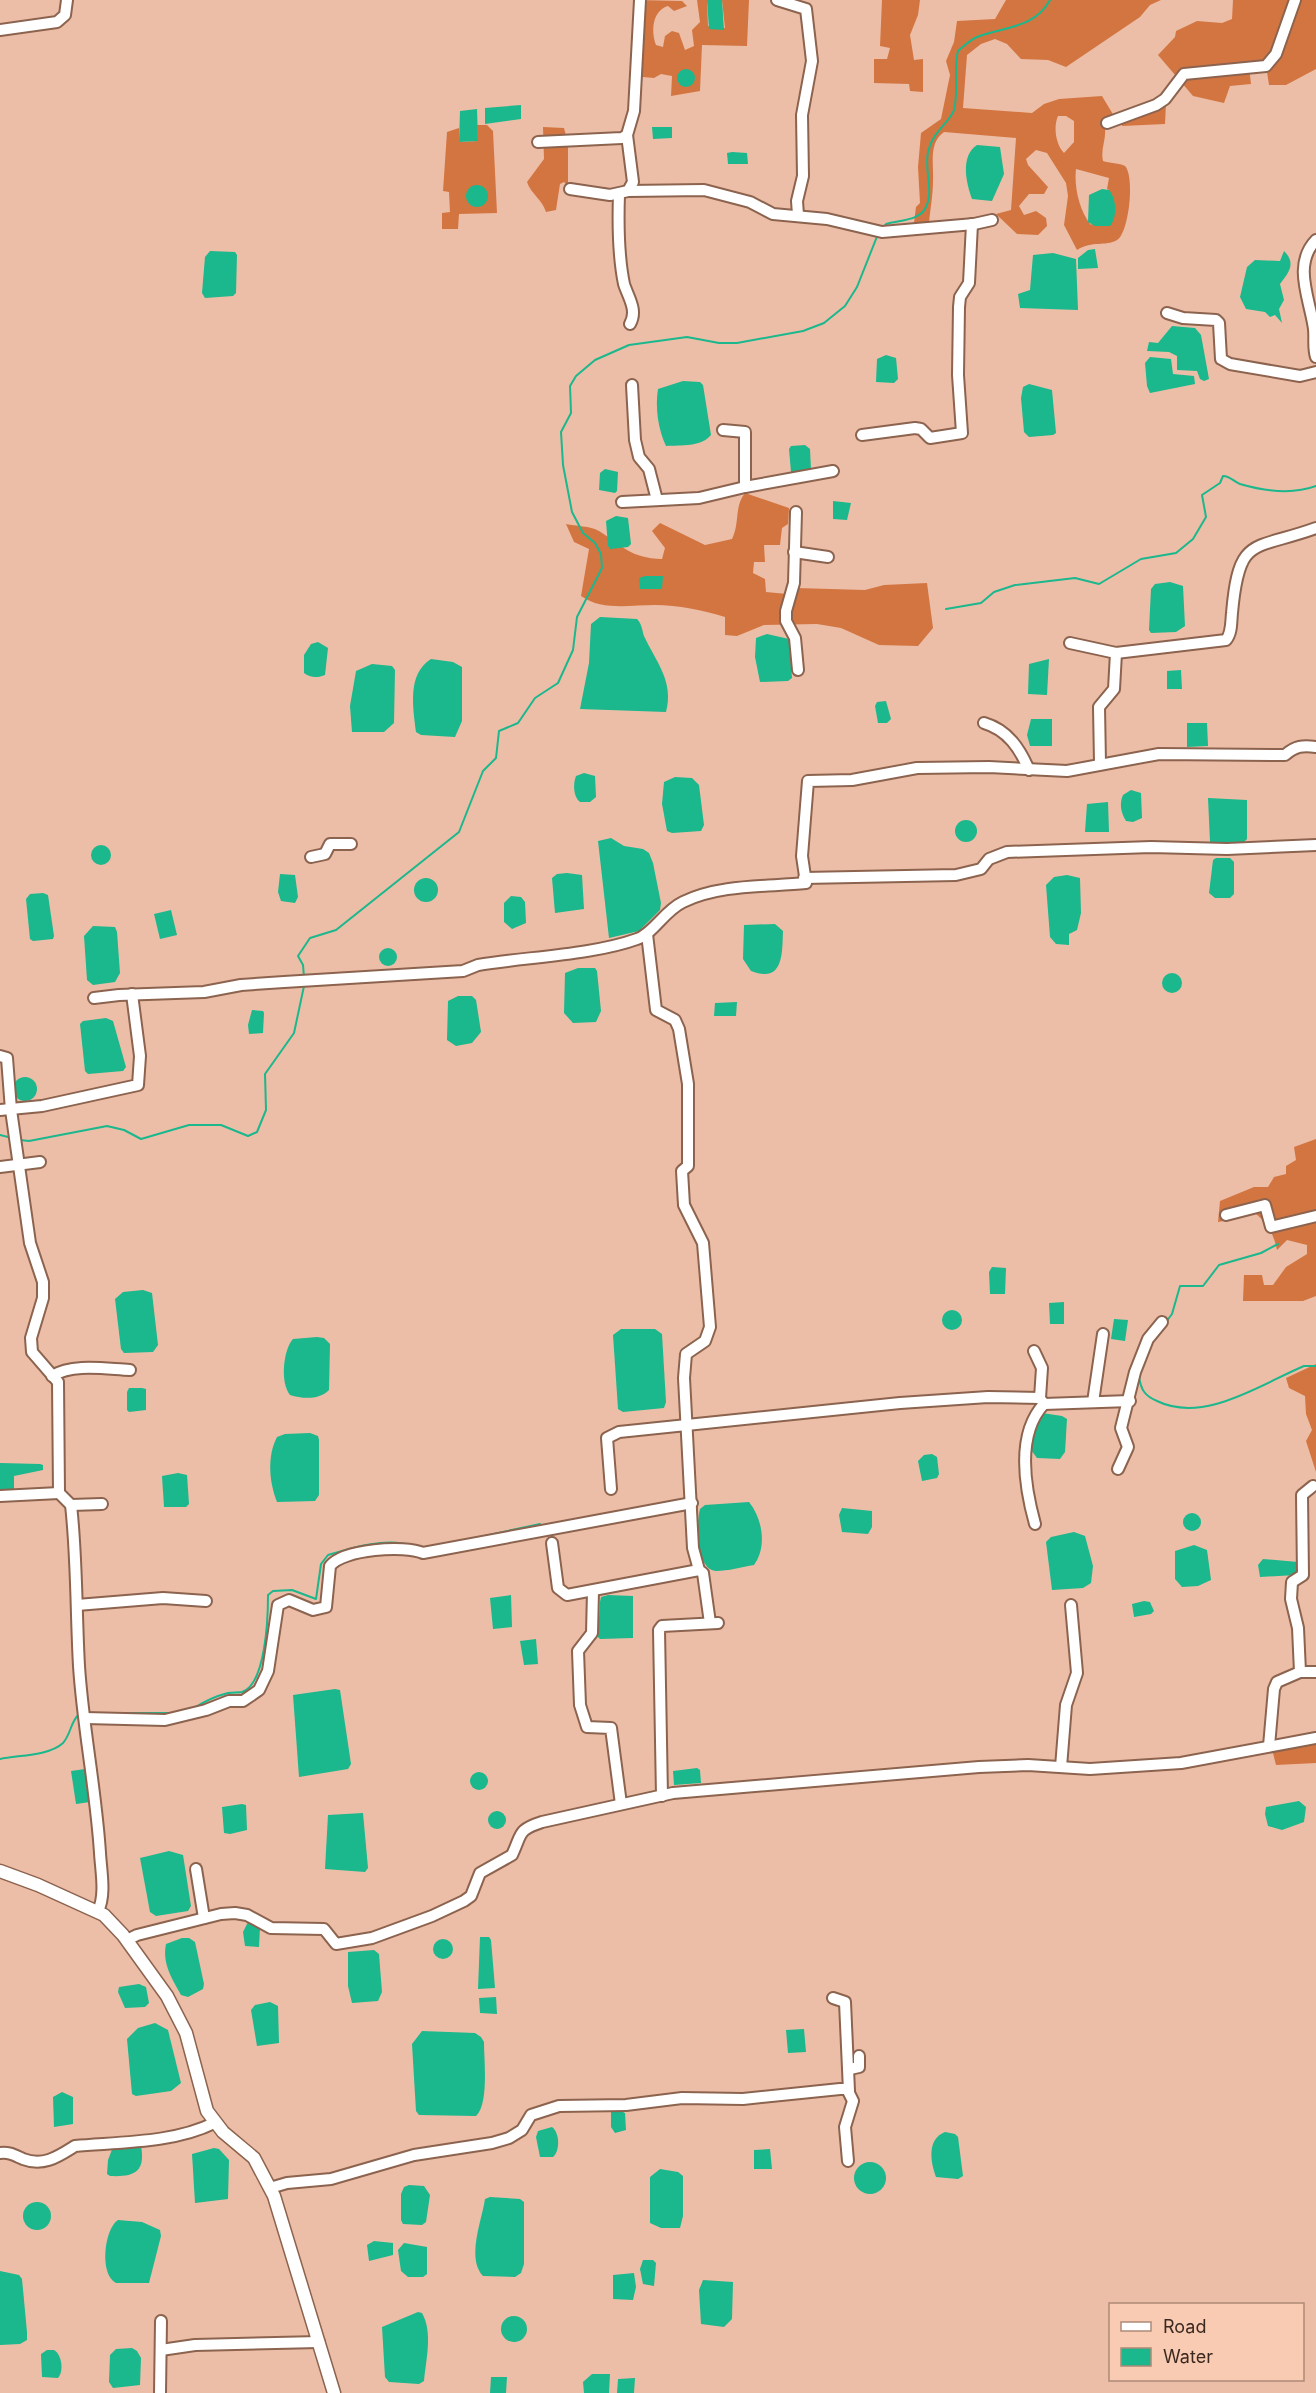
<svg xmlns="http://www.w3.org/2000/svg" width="1316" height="2393" font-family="Inter,sans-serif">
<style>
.forest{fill:#d37541;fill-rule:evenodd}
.water{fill:#1bb78d}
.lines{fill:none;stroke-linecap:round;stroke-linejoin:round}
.stream{stroke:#1bb78d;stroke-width:2}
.minor-casing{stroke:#8c634e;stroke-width:14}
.major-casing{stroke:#8c634e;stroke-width:15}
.minor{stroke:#fff;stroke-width:10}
.major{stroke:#fff;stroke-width:12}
</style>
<rect width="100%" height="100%" fill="#ecbea7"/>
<g class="forest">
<path d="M636 0 682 1 687 6 674 11 668 6C652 11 651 31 656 45L663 47 665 36 672 31 679 33 685 50 694 46 692 30 700 22 697 0H707L708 26 725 28 722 0H749L747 46 702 45 700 91 671 96 672 76 661 74 654 78 632 76Z"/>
<polygon points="882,0 920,0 918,15 910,35 914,60 923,59 923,92 910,91 909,84 874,83 874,59 887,59 890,48 880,46"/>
<path d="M1006 0H1161L1150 5 1140 17 1066 67 1048 60 1021 59 1007 44 995 39 981 44 967 55 963 108 1032 113 1044 104 1059 99 1102 96 1114 116 1104 124C1108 138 1100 147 1103 161 1109 163 1120 163 1125 166 1135 176 1129 233 1117 240 1105 247 1093 240 1077 250L1064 225 1068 196 1066 183 1047 153 1036 150 1026 159 1028 165 1048 187 1044 194H1029L1019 206 1024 215 1036 211 1046 218 1047 226 1038 235 1017 234 996 214 1011 210 1016 138 944 132C928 143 934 165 933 181 933 196 930 210 929 224L914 223 916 207 920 203 918 167 921 133 941 119 950 75 946 61 954 42 957 21 995 19ZM1058 116H1066L1074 121V142L1064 153C1056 145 1053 127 1058 116ZM1076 169 1109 178 1107 189 1109 190 1091 225C1079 210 1074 187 1076 169Z"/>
<polygon points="1233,0 1316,0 1316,69 1286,85 1269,85 1267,72 1262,64 1249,67 1251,84 1230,86 1224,103 1193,96 1158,55 1175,37 1176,31 1197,21 1222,23 1232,19"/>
<polygon points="1166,103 1165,124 1122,126 1122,120"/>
<polygon points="477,125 487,125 493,131 497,213 459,214 458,229 442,229 442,213 450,212 449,192 443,191 447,132 459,128 459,142 478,141"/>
<path d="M543 127 564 128 568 143V186L564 182 560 184 556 210 546 212C542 199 531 194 527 182L544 159Z"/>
<path d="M745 493 789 508 788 524 782 528 780 545H764L765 562H754L753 573 765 579 766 592 787 594 796 588 865 590 884 585 927 583 933 628 918 646 879 645 841 628 817 624 764 625 737 636 725 635V617C703 610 678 605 655 605 630 605 602 611 581 596L589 549 574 542 566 524C576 526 590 526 599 531 623 546 630 558 662 559L665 548 652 531 660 523 705 545 732 539C740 523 734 507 745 493Z"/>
<path d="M1316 1139V1296L1303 1301H1243L1244 1275H1262L1264 1285H1273L1286 1267 1307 1254V1245L1287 1240 1277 1250C1273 1229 1262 1216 1243 1205L1229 1220 1218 1222 1220 1201 1254 1187H1268L1274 1177 1286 1174V1166L1296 1160 1294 1147Z"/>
<polygon points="1316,1364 1316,1472 1306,1441 1312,1430 1306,1414 1305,1396 1289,1388 1286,1378"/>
<polygon points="1316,1741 1316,1763 1276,1765 1272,1749"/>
</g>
<g class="water">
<polygon points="707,0 722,0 724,30 709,29"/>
<circle cx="686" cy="78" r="9"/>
<polygon points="521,105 521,119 485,124 485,108"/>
<polygon points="477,109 478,141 459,142 460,111"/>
<polygon points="652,127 672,127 672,138 653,139"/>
<path d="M977 145 1000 147 1004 174 992 201 972 199C966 183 960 156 977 145Z"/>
<polygon points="732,152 747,153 748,164 728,164 727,153"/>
<circle cx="477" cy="196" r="11"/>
<path d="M1102 189 1109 190C1117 199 1117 218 1110 226H1095L1088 222 1089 195Z"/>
<polygon points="1095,249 1098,268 1078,269 1078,258 1088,250"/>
<polygon points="210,251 235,252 237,255 236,293 233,296 205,298 202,293 205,257"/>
<path d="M1284 251C1297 264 1288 273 1280 284L1284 300 1279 309 1282 323 1275 315 1270 317 1265 312 1246 309 1240 297 1247 267 1255 260 1280 261Z"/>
<polygon points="1053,253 1076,259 1078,310 1020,308 1018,294 1030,290 1033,255"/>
<polygon points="1172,326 1195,328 1201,335 1209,379 1204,381 1200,379 1197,371 1177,370 1177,356 1169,352 1147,351 1149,342 1158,343"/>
<polygon points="886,355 896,358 898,379 894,383 876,382 877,359"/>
<polygon points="1150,357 1171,359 1173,374 1194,376 1195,384 1150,393 1147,386 1145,363"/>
<path d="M683 381 700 382 703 385 711 435C701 447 681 445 666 446 658 429 655 407 658 389Z"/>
<polygon points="1029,384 1052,390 1056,433 1053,435 1029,437 1024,432 1021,398 1023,387"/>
<polygon points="805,445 810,449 811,470 795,474 791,472 789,449 791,446"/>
<polygon points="605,469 618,472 617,491 615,493 599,490 600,473"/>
<polygon points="833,501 851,503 847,520 833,519"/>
<polygon points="616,516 628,518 631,544 628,547 610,549 608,546 606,521"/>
<polygon points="645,576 663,576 662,589 640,589 639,578"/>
<polygon points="1170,582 1183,586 1185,626 1176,632 1151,633 1149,630 1151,589 1155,584"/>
<path d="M600 617 637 619C642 624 642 630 644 636 656 662 674 681 666 712L580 709 589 663 591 624Z"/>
<polygon points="767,634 789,639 792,678 788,681 760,682 755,657 756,638"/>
<path d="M318 642 328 648 325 675C318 678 310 678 304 673V655L311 644Z"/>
<path d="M431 659 453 662 462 667V721L455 737 421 735 416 732C413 707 407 674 431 659Z"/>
<polygon points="1049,659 1047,695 1028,694 1029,664"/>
<polygon points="372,664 392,666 395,670 394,723 384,732 352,732 350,706 356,671"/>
<polygon points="1181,670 1182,689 1167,689 1167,671"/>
<polygon points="886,701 891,719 887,723 878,723 875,706 877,702"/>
<polygon points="1031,719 1052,719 1052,746 1030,746 1027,735"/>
<polygon points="1187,723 1207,723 1208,746 1187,747"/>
<path d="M584 773 595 776 596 797 590 802H580C573 797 573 783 576 776Z"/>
<polygon points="675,777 692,778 699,785 704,825 701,831 672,833 667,831 662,804 664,782"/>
<path d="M1131 790 1141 793 1142 818 1133 822 1126 821C1121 813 1119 804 1123 795Z"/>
<polygon points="1208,798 1247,800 1247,839 1244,842 1210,842"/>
<polygon points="1108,802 1109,832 1085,832 1087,804"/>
<circle cx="966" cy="831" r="11"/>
<polygon points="611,838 624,846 643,849 649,853 653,863 661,903 660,910 639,931 609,938 598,841"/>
<circle cx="101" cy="855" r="10"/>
<polygon points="1216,858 1230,858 1234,862 1234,894 1230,898 1215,898 1209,893 1213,860"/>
<polygon points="567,873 582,875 584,909 555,913 552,878 557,874"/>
<polygon points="280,874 295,875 298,897 295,903 281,901 278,892"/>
<polygon points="1067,875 1080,878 1081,913 1077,930 1069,934 1069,945 1056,944 1050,937 1046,885 1054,877"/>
<circle cx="426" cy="890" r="12"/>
<polygon points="43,893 48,895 54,936 53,939 33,941 30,939 26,899 30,894"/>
<polygon points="511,896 521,897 525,902 526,923 512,929 504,922 504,903"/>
<polygon points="171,910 177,935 160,939 154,914"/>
<path d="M775 924 783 931C782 953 784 984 751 971L743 959 744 925Z"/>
<polygon points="93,926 115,927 117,932 120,973 115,982 93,985 87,980 84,936"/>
<circle cx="388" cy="957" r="9"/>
<polygon points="578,968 595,968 597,971 601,1011 596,1022 573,1023 564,1013 565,973"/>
<circle cx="1172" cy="983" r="10"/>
<polygon points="458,996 472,996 476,1000 481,1032 472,1043 456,1046 447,1040 448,1001"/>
<polygon points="737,1002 736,1016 714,1016 715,1003"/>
<polygon points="252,1010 263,1011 264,1013 263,1033 249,1034 248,1025"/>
<polygon points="106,1018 113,1021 126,1067 123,1071 88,1074 85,1071 80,1024 83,1021"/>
<circle cx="25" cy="1089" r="12"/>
<polygon points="992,1267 1006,1268 1005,1294 990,1294 989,1272"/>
<polygon points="143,1290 152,1293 158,1345 153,1352 124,1353 121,1349 115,1299 123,1292"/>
<polygon points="1064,1302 1064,1324 1050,1324 1049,1303"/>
<circle cx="952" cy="1320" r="10"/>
<polygon points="1114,1319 1128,1320 1125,1341 1111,1339"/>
<polygon points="621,1329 655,1329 662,1334 666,1402 664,1408 623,1412 618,1409 613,1335"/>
<path d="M317 1337 324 1338 330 1344 329 1390C319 1400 303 1399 290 1395 280 1383 283 1350 293 1339Z"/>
<polygon points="142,1388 146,1389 146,1410 129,1412 127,1410 127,1392 129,1388"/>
<polygon points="1042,1413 1062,1416 1067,1419 1065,1452 1060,1459 1037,1458 1031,1450 1034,1426"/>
<path d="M310 1433 318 1436 319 1440V1495L315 1501 277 1502C269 1482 267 1456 277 1437L285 1434Z"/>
<polygon points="932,1454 937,1457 939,1474 937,1478 922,1481 918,1461 924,1455"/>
<polygon points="0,1463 40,1464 43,1465 43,1470 14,1476 14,1489 0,1490"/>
<polygon points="178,1473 187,1475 189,1504 186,1507 164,1507 162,1476"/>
<path d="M749 1502C763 1519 767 1548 754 1565 742 1567 728 1571 716 1571 696 1570 696 1524 700 1509L705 1505Z"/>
<polygon points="842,1508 872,1511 872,1527 868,1534 842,1532 839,1515"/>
<circle cx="1192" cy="1522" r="9"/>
<polygon points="1074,1532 1085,1536 1093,1566 1091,1583 1083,1588 1052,1590 1046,1542 1051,1537"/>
<polygon points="1194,1545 1207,1550 1211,1580 1198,1586 1182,1587 1175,1579 1175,1551"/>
<polygon points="1263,1559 1298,1562 1296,1575 1260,1577 1258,1565"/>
<polygon points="511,1595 512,1627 493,1629 490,1598"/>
<polygon points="608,1595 633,1596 633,1638 600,1639 598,1637 600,1602 601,1597"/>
<polygon points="1144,1601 1150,1602 1154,1611 1151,1614 1134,1617 1132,1604"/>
<polygon points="536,1639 538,1664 524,1665 520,1641"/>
<polygon points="335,1689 340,1690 351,1764 348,1769 299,1777 293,1695"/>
<polygon points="697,1768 700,1770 701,1783 674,1785 673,1771"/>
<polygon points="85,1769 90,1802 76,1804 71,1771"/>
<circle cx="479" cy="1781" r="9"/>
<polygon points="1299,1801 1306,1807 1304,1822 1282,1830 1268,1826 1265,1814 1266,1807"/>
<polygon points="242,1804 246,1805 247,1830 230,1834 224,1833 222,1807"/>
<circle cx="497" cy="1820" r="9"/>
<polygon points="363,1813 368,1868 365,1872 325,1869 328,1815"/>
<polygon points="169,1851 183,1855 191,1906 188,1911 156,1916 150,1912 140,1858"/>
<polygon points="248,1922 254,1922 260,1927 259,1947 245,1946 243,1932"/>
<polygon points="480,1937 489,1937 491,1940 495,1988 478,1989"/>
<path d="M182 1938H189L195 1942 204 1984 203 1989 188 1997 181 1995C172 1978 162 1964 166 1944Z"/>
<circle cx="443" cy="1949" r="10"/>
<polygon points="374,1950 379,1954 382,1992 378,2001 352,2003 348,1986 348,1952"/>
<polygon points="139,1984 146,1987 149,2003 145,2007 125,2008 118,1992 119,1987"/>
<polygon points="496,1997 497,2014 480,2013 479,1998"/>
<polygon points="270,2002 278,2006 279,2043 257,2046 251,2010 255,2005"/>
<polygon points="155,2023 168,2030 181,2083 171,2091 136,2096 132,2094 127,2039 138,2028"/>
<polygon points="804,2029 806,2052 788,2053 786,2030"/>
<path d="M422 2031 475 2033 481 2037 484 2042C484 2060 489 2104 476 2116L419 2115 416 2111 412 2044Z"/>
<polygon points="62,2092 73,2097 73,2124 54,2127 53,2097"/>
<polygon points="619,2110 625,2113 626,2130 615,2133 611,2127 611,2111"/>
<path d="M552 2127C560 2133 560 2151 553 2157H540L536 2137 538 2131Z"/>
<path d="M945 2132 955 2134 958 2137 963 2176 958 2179 936 2177C930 2161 927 2139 945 2132Z"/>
<path d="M141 2146C146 2173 133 2177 110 2176L107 2174 108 2160 113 2147Z"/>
<polygon points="214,2148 219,2149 229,2160 228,2199 195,2203 192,2154"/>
<polygon points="770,2149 772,2169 754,2169 754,2150"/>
<circle cx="870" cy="2178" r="16"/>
<polygon points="660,2169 678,2172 683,2176 683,2216 680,2228 661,2228 650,2223 650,2177"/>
<polygon points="409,2185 424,2186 430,2195 426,2222 422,2225 403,2224 401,2220 401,2194 404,2187"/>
<path d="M490 2197 520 2199 524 2202V2264L521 2273 515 2277 483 2276C466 2258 482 2220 485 2199Z"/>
<circle cx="37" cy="2216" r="14"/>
<path d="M118 2220 142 2222 160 2230 161 2236 149 2283H116C99 2275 104 2229 118 2220Z"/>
<polygon points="374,2241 393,2243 393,2255 369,2261 367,2245"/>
<polygon points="404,2243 427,2247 427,2274 423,2277 408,2277 401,2271 398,2250"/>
<polygon points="643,2260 653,2260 656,2263 654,2286 643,2284 640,2269"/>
<polygon points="0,2271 19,2275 22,2279 27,2332 27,2340 20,2344 0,2345"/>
<polygon points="634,2273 636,2287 633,2300 613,2299 613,2275"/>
<polygon points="703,2280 733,2282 732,2319 724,2327 701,2324 699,2290"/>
<path d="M418 2312 422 2313C433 2332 426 2360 424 2381L419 2384 389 2382 385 2377 382 2327Z"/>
<circle cx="514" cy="2329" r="13"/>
<polygon points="132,2348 137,2351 141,2358 140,2385 113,2388 109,2382 110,2355 116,2349"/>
<path d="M47 2350H54C62 2355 64 2371 58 2378L42 2377 41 2354Z"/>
<polygon points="592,2374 610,2374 609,2393 584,2393 583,2382"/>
<polygon points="491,2377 507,2377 506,2393 490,2393"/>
<polygon points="635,2378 634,2393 617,2393 618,2379"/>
</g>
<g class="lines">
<g class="stream">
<path d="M882 229 886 224C899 220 920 221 926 207 934 191 924 170 928 152 932 132 950 122 954 110 959 91 953 70 958 51 964 46 970 40 977 37 1004 27 1035 28 1050 0"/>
<path d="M946 609 981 603 994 592 1015 585 1075 578 1099 584 1141 559 1176 553 1193 539 1206 517 1202 495 1220 483 1223 476C1230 476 1233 481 1240 484 1264 491 1292 495 1316 486"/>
<polyline points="304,977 303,965 298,956 310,938 336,930 459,832 483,771 496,758 499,731 518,723 535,698 558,683 573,650 577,617 602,568 601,554 595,543 583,533 572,512 563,465 561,432 571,413 570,386 576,376 595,360 629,345 687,337 719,343 737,343 803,331 824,323 845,306 857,287 878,234"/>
<polyline points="0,1135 12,1138"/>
<polyline points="20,1140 29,1141 107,1126 124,1130 141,1139 189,1125 221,1125 248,1136 257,1132 266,1110 265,1074 294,1033 304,986"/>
<polyline points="1166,1322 1172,1314 1180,1286 1203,1286 1219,1265 1261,1253 1278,1244"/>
<path d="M1139 1377C1141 1390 1145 1396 1157 1401 1204 1424 1261 1384 1304 1366H1316"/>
<polyline points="451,1543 540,1524"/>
<path d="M194 1708C205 1701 216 1696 228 1693 233 1692 238 1693 242 1692 266 1684 268 1617 268 1595L273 1591 292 1590 316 1599 321 1564 328 1555C354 1547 387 1537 414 1546"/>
<polyline points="87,1713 174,1713"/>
<path d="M0 1759C18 1755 49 1756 63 1743 71 1734 70 1723 79 1714"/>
</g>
<g class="minor-casing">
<g id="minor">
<polyline points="777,0 806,9 812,61 802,115 803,176 797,201 798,215"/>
<polyline points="0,30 57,22 65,15 67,0"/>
<polyline points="1107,123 1156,105 1165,99 1184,74 1266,66 1276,54 1295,0"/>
<polyline points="538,142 622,138 627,135 634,111 640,0"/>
<polyline points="570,189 610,195 628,191 633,182 627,135"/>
<polyline points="628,191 704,190 750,202 773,214 827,219 882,232 974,224 992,220"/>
<path d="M619 194C618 223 618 255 624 284 628 297 638 310 630 324"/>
<path d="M1316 240C1292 265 1310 299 1314 329 1315 339 1313 348 1316 357"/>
<polyline points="1167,313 1183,318 1216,320 1219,323 1221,359 1230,364 1300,376 1316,372"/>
<polyline points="632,385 635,440 639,457 649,469 657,500"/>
<polyline points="723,430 745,432 745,487 833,471"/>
<polyline points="862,435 915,428 921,429 930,438 962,433 958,375 959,307 960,297 969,283 972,224"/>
<polyline points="622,502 699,498 745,487"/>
<polyline points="796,512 794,583 786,611 786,621 795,638 798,670"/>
<polyline points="794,552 828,557"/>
<path d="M1070 643 1116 653 1226 640C1232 633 1231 622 1232 613 1239 534 1253 551 1316 528"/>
<path d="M984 723C1008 730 1020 749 1029 770"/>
<polyline points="1100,763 1099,707 1114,689 1116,653"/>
<polyline points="311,857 325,854 330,844 351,844"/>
<polyline points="804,878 956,875 981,869 989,859 1007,852 1151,847 1227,849 1316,845"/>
<polyline points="647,934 656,1010 675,1020 679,1029 688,1084 688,1166 682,1171 684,1205 703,1243 710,1327 705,1341 686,1354 684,1378 693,1548 699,1570 703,1573 710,1623"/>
<path d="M94 998 119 995 204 992 241 985 284 982 463 971 478 965C526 957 593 955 637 939 653 934 664 911 683 902 720 884 766 887 806 883L802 856 808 781 852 780 917 768 989 767 1067 771 1159 754 1285 755C1295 746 1303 745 1316 747"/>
<path d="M0 1056 7 1058 11 1110 30 1243 43 1282V1298L31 1338 32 1352 58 1382 59 1493 71 1505C77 1558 76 1612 79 1666 83 1728 96 1790 100 1853 101 1871 106 1895 98 1911"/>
<polyline points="0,1110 42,1106 138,1085 140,1056 132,994"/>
<polyline points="0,1167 40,1162"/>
<polyline points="1226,1215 1265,1205 1271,1227 1316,1216"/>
<path d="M52 1376C73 1363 106 1369 130 1370"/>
<polyline points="1042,1401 1044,1404 1130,1401"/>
<polyline points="1093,1402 1103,1334"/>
<polyline points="1118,1469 1128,1447 1121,1428 1135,1372 1148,1339 1162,1322"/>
<polyline points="611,1489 607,1438 619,1432 900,1403 988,1397 1040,1398 1042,1368 1034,1351"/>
<polyline points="0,1496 59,1493"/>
<polyline points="71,1505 102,1504"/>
<path d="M1035 1524C1025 1488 1016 1434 1044 1404"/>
<polyline points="552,1543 558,1588 567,1595 699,1570"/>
<polyline points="593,1591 592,1633 578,1651 580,1705 587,1727 611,1728 621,1804"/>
<polyline points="77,1605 163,1598 206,1601"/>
<polyline points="1300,1672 1316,1672"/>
<path d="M85 1718 165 1720 206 1710 229 1701H243L259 1690 268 1671 278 1605 289 1600 313 1610 326 1607 330 1566C343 1549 405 1545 423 1553L692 1503"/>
<polyline points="1269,1746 1274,1689 1277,1682 1300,1672 1298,1628 1291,1599 1292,1582 1303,1575 1302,1495 1313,1486"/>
<polyline points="1061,1767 1066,1705 1077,1673 1071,1605"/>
<polyline points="662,1796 659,1630 662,1626 718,1623"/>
<polyline points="196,1869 204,1918"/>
<path d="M127 1940 137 1935 221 1914 235 1913 247 1915 271 1928 324 1929 336 1944 372 1938 432 1916 464 1901 471 1896 480 1873 512 1855C522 1834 517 1830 542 1822L673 1793 979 1767 1028 1765 1090 1769 1181 1763 1316 1738"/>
<polyline points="833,1998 845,2002 849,2091"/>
<polyline points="850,2069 859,2067 859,2056"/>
<path d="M0 2153C10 2152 14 2155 23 2159 44 2167 59 2156 75 2146 120 2142 174 2143 214 2123"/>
<polyline points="270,2188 287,2183 331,2179 414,2155 492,2143 509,2138 522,2130 531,2115 559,2106 626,2105 682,2098 743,2099 840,2089 847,2089 853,2101 845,2127 848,2161"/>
<polyline points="161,2350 195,2345 319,2342"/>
<polyline points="160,2393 161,2321"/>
</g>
</g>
<g class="major-casing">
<polyline id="major" points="0,1871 38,1885 104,1915 123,1935 167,1996 186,2033 207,2111 223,2132 254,2158 274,2196 334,2393"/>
</g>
<use href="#minor" class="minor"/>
<use href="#major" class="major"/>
</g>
<rect x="1109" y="2303" width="195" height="78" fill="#facbb3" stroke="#ae8a78" stroke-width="1.5"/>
<rect x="1121" y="2322" width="30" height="9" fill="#ffffff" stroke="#ae8a78" stroke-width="1.5"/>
<text x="1163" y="2333" font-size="18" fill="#3b2920">Road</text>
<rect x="1121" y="2348" width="30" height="18" fill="#1bb78d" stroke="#ae8a78" stroke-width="1.5"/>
<text x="1163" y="2363" font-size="18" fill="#3b2920">Water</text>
</svg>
